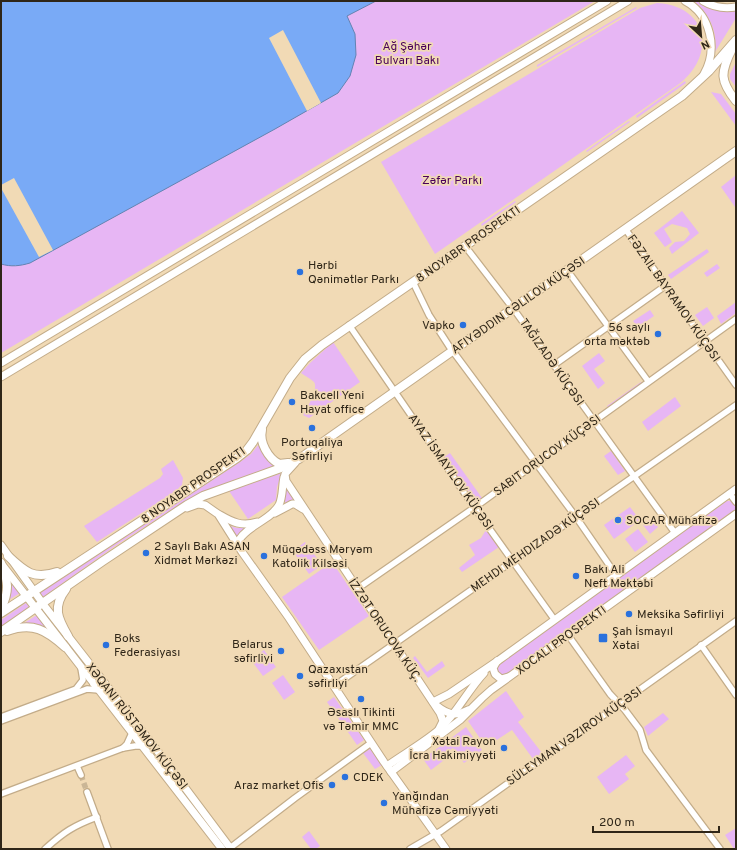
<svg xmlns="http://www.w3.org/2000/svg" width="737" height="850" font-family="Overpass,sans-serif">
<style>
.green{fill:#e7b6f4}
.water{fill:#79aaf6;stroke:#6382b3}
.pier{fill:#f1dab5}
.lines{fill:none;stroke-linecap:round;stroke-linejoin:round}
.minor-tunnel{stroke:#cab696;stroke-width:5.5;stroke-dasharray:5.5 3;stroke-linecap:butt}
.minor-casing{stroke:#c3ac89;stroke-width:8}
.major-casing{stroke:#c3ac89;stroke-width:9}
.highway-casing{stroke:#c3ac89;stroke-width:10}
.minor{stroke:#fff;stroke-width:5.5}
.major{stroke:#fff;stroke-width:7}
.highway{stroke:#fff;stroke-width:8}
.poi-dot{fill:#2a71dd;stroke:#f1dab5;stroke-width:1.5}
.labels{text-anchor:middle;stroke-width:3.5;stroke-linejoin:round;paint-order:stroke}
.park-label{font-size:12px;fill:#4b005a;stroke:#f1dab5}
.street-label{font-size:12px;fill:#2f2618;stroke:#f1dab5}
.poi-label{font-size:12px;fill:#2f2618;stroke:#f1dab5;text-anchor:start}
</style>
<rect width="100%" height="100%" fill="#f1dab5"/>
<g class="green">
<polygon points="376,1 595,1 1,353 1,264 13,266 30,263 275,129 338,93 350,76 355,34 347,16"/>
<path d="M694 1C700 1 704 6 709 8 718 12 727 11 736 10V18L715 52C718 31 709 14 694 1Z"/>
<path d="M657 3C708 6 717 54 679 84L435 254 381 162 640 8Z"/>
<polygon points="636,7 637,8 537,67 537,65"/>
<polygon points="736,62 736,87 730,79 730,74"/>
<polygon points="685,81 686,83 637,118 636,116"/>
<polygon points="711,92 721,94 736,114 736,126"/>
<polygon points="629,121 630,122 587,152 586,151"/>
<polygon points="736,175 736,207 735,207 721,187"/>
<polygon points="515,201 516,202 482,226 481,224"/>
<polygon points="682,211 699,233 672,254 669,248 675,242 684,241 690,234 687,228 672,224 664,229 672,242 665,247 654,233"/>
<polygon points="707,249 709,252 671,279 668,275"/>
<polygon points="717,264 720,268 707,277 704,273"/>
<polygon points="736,302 736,313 721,324 717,316"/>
<polygon points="707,307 714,318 703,326 695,315"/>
<polygon points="650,310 654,316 638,327 633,321"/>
<path d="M333 342 360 382 309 418 303 415C307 407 319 390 314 382 311 379 305 376 301 373L310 363Z"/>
<polygon points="697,343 698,345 653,377 652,375"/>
<polygon points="599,353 605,361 594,369 605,383 598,389 582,366"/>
<polygon points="641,382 643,384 609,409 607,406"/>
<polygon points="675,397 681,406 648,431 642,422"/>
<polygon points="259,444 274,466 216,487 177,506 115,546 43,597 40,593 240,462 251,454"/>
<polygon points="611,451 625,471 618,475 604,456"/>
<polygon points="450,453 482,498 475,503 444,457"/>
<polygon points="173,460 183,478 182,485 177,490 97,542 84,526 160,478 163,474 161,469"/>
<polygon points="282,473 277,487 276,500 248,519 229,491"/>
<polygon points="285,485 296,501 285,503"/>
<path d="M727 501H731L736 508V510L506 675H503C498 673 496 670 498 664Z"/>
<polygon points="630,507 640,520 614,539 604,525"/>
<polygon points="651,519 658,527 650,534 643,525"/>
<path d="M227 524C234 528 239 529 247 527L236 537Z"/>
<polygon points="638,529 648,542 635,552 625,539"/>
<polygon points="486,530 499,547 462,572 459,568 475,555 469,545 481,538"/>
<polygon points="305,542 322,565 309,574 293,551"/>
<polygon points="332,562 369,616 319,650 282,597"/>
<polygon points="11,580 20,593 7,601 11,592"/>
<polygon points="26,603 29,607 1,626 1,620"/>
<polygon points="37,615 49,630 21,625"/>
<polygon points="264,650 276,667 263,676 251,660"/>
<polygon points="415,656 427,672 442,661 445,666 428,678 413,658"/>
<polygon points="283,675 295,692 284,700 272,683"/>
<polygon points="506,691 524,717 518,722 542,753 533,759 512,730 486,747 468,721"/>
<polygon points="334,697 364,740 357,745 327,702"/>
<polygon points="663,713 669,719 648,736 644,727"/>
<polygon points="466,727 482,750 464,763 453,748 445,753 448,757 431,770 423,759"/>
<polygon points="370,749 382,765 375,769 363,753"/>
<polygon points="626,755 635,766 625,774 629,779 609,794 597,777"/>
<polygon points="736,828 736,849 734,849 725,835"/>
<polygon points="309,831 320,846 316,849 311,849 302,837"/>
</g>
<path class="water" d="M1 1H376L347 16 355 34 356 55 350 76 338 93 275 129 30 263C20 266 11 267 1 264Z"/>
<g class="pier">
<polygon points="283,30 321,103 307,111 269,38"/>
<polygon points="14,178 53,250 39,257 1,188 1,185"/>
</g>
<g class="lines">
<polyline class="minor-tunnel" points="81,775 87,792"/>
<g class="minor-casing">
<g id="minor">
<polyline points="626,230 736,385"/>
<polyline points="465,246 515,311 675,533"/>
<polyline points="567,270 648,381"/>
<polyline points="413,282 429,315 449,346 576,517 616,575"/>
<polyline points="349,325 474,507 554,619"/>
<polyline points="554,365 665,286"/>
<polyline points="730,494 736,502"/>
<polyline points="357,589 478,505 736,319"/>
<polyline points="568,635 610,694 625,710 640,730 646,750 720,849"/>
<polyline points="701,645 736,695"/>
<path d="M93 684C106 685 117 707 127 715"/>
<polyline points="334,686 736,405"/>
<polyline points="1,717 76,689 83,680 81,668"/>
<polyline points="1,721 87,689 99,690"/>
<polyline points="123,748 127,744 132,733"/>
<polyline points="77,766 81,775"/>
<polyline points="87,792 108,849"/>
<polyline points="1,794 123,748 135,746 143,746"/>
<polyline points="230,848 295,798 371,743"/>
<path d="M45 849C64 832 73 826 97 817"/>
<polyline points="410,849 441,831 736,621"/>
</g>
</g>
<g class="major-casing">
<g id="major">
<path d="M685 1C711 15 718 49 704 74"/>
<path d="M703 1C713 7 724 9 736 7"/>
<polyline points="1,363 607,1"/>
<polyline points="1,377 628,1"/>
<polyline points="295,463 285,474 286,481 440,713 443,721 439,729"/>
<polyline points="187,508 198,504 205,505 218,514 242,552 289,618 384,762 446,849"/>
<polyline points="275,513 292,504 295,504 303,509"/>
<path d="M220 515C232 522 242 527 257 522"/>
<polyline points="1,545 46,608 156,749 231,849"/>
<path d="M241 548 239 540C248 525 271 520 279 505 283 497 282 486 284 477"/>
<polyline points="3,566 222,849"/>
<polyline points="497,661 493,668 495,674 501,679 508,677"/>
<polyline points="433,702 449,694 499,660 736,489"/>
<path d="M437 706C447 714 456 717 468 710"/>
<path d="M387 766C404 754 425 742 440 729 457 713 468 690 484 673"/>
<polyline points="391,772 460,720 482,698 491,690 736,514"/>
</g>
</g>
<g class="highway-casing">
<g id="highway">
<path d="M732 49C720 73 720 81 736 101"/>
<path d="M262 430C259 442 268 458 279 464L288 463"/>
<path d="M8 556C25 572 34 580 57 572"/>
<path d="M1 563C8 581 10 590 1 609"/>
<path d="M66 589C52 607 58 619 68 636"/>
<polyline points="1,613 237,458 247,450 253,442 290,378 305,359 322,345 682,96 709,71 736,40"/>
<path d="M7 631C33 622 46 630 65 647"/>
<polyline points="1,632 103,561 187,505 203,496 281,468 299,459 736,151"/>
</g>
</g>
<use href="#minor" class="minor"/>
<use href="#major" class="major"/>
<use href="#highway" class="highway"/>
</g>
<g class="poi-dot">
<circle cx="300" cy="272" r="4"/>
<circle cx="463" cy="325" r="4"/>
<circle cx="658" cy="334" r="4"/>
<circle cx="292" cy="402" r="4"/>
<circle cx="312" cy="428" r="4"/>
<circle cx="618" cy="520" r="4"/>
<circle cx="146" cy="553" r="4"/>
<circle cx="264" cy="556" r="4"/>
<circle cx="576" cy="576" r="4"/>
<circle cx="629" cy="614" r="4"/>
<rect x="598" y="633" width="10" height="10" rx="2"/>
<circle cx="106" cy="645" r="4"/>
<circle cx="281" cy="651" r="4"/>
<circle cx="300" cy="676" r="4"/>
<circle cx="361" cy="699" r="4"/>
<circle cx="504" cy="748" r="4"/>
<circle cx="345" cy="777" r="4"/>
<circle cx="332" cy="785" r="4"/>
<circle cx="384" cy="803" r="4"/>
</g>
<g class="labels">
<g class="park-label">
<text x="407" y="50">Ağ Şəhər<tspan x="407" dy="14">Bulvarı Bakı</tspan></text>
<text x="452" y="184">Zəfər Parkı</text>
</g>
<g class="street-label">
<text transform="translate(468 244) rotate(-35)" y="4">8 NOYABR PROSPEKTI</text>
<text transform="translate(674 298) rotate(55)" y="4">FƏZAIL BAYRAMOV KÜÇƏSI</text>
<text transform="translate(518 305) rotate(-35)" y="4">AFIYƏDDIN CƏLILOV KÜÇƏSI</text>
<text transform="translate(552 362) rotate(55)" y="4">TAĞIZADƏ KÜÇƏSI</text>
<text transform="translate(547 455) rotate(-36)" y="4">SABIT ORUCOV KÜÇƏSI</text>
<text transform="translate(451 472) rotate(55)" y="4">AYAZ İSMAYILOV KÜÇƏSI</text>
<text transform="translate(193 485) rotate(-35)" y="4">8 NOYABR PROSPEKTI</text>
<text transform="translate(535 545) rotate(-35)" y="4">MEHDI MEHDIZADƏ KÜÇƏSI</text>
<text transform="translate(385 630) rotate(56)" y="4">İZZƏT ORUCOVA KÜÇ.</text>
<text transform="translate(561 640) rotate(-36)" y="4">XOCALI PROSPEKTI</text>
<text transform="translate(137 726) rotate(52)" y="4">XƏQANI RÜSTƏMOV KÜÇƏSI</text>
<text transform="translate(574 736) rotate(-35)" y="4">SÜLEYMAN VƏZIROV KÜÇƏSI</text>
</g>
<g class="poi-label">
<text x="308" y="269">Hərbi<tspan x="308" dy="14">Qənimətlər Parkı</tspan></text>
<text x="455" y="329" text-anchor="end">Vapko</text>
<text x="650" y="331" text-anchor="end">56 saylı<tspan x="650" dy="14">orta məktəb</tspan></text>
<text x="300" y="399">Bakcell Yeni<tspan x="300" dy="14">Hayat office</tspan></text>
<text x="312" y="446" text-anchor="middle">Portuqaliya<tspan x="312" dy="14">Səfirliyi</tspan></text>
<text x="626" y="524">SOCAR Mühafizə</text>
<text x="154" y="550">2 Saylı Bakı ASAN<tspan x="154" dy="14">Xidmət Mərkəzi</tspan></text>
<text x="272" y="553">Müqədəss Məryəm<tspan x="272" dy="14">Katolik Kilsəsi</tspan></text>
<text x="584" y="573">Bakı Ali<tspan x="584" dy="14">Neft Məktəbi</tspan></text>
<text x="637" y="618">Meksika Səfirliyi</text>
<text x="612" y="635">Şah İsmayıl<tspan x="612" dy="14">Xətai</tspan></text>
<text x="114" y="642">Boks<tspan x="114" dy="14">Federasiyası</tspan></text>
<text x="273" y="648" text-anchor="end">Belarus<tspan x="273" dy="14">səfirliyi</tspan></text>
<text x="308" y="673">Qazaxıstan<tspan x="308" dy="14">səfirliyi</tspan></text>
<text x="361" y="716" text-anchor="middle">Əsaslı Tikinti<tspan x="361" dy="14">və Təmir MMC</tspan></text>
<text x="496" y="745" text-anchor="end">Xətai Rayon<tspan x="496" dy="14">İcra Hakimiyyəti</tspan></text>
<text x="353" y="781">CDEK</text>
<text x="324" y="789" text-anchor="end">Araz market Ofis</text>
<text x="392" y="800">Yanğından<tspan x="392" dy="14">Mühafizə Cəmiyyəti</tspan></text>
</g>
</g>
<rect width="737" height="850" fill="none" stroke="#2f2618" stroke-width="4"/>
<g transform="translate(701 36) rotate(154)" stroke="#f1dab5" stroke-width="3" paint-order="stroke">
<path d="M0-3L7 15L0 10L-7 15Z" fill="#2f2618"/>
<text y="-6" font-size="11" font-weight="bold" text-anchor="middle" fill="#2f2618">N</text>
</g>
<path d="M593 826v6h126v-6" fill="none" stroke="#2f2618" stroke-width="2"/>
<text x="599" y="826" font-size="12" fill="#2f2618" stroke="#f1dab5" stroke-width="3" paint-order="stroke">200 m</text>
</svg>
